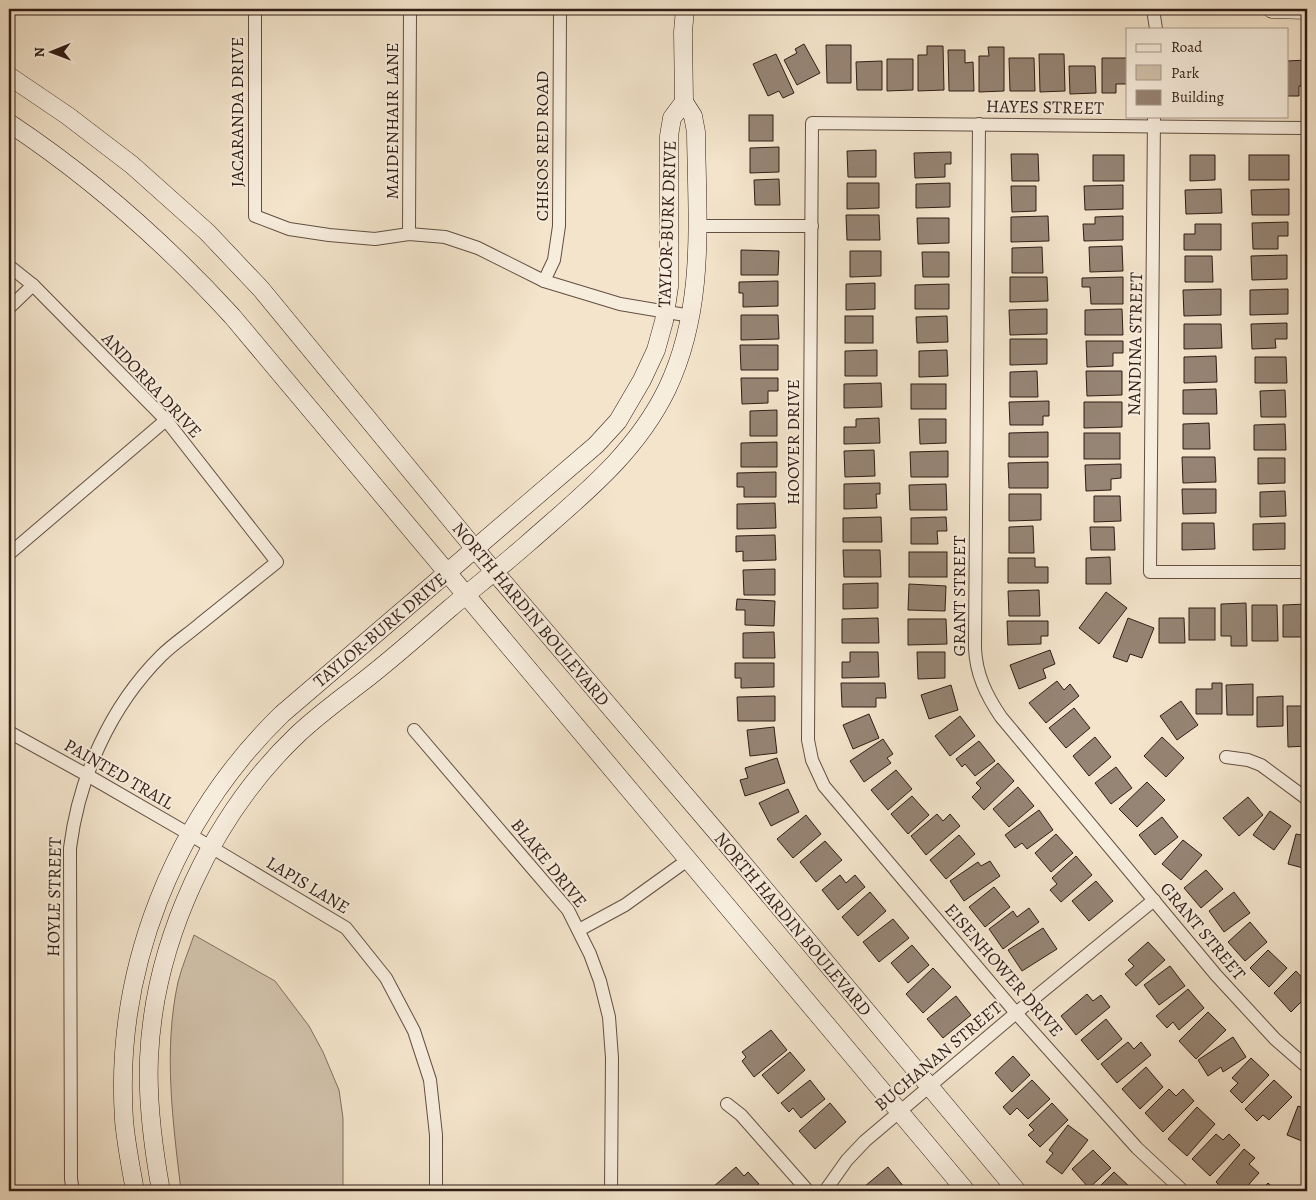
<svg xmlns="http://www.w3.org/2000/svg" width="1316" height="1200" font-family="Alegreya,serif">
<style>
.green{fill:#d2c2ac;stroke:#827060}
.building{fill:#968474;stroke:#311d15}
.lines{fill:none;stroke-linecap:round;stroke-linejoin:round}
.street-casing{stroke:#624f42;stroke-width:14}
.secondary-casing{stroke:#311d15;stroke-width:19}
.street{stroke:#f7eddd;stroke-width:12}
.secondary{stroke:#f7eddd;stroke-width:18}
.labels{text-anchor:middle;stroke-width:4;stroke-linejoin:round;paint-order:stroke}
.street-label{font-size:18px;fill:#311d15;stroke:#f7eddd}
</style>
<rect width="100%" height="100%" fill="#f3e4cb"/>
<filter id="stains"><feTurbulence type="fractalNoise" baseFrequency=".004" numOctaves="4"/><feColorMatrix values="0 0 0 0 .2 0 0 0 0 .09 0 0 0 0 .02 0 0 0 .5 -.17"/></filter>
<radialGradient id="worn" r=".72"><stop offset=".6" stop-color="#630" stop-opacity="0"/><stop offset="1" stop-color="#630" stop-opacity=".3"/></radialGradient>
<path class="green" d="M194 935 275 981 309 1026 323 1052 339 1090 343 1118V1191H181C173 1122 163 1051 178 982 182 966 189 950 194 935Z"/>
<g class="building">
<polygon points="804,44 820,73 797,85 784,60 797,53 795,49"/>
<polygon points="826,45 851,45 851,83 827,83"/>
<polygon points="927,46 943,46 944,90 918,91 918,55 927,55"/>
<polygon points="988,47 1004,47 1004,91 979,92 979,56 989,56"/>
<polygon points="948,50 965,50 965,63 973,62 974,91 949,91"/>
<polygon points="776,54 794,93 783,98 779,91 768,96 753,64"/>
<polygon points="1039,54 1064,54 1065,91 1040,92"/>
<polygon points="1009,58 1034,58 1035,91 1010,91"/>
<polygon points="1102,58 1127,58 1127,84 1116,84 1116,93 1102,93"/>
<polygon points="887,59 913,59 913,90 887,91"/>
<polygon points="1307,60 1307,86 1299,86 1299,96 1287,96 1287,61"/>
<polygon points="882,61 882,90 857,90 856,62"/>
<polygon points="1069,66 1095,66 1096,93 1070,94"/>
<rect x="749" y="115" width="24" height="26"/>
<polygon points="779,147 779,172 750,173 750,148"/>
<polygon points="876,150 876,177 848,177 847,151"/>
<polygon points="951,152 951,164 945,164 945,177 915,178 914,153"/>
<polygon points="1011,154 1038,154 1039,181 1012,181"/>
<rect x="1093" y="155" width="31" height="26"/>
<polygon points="1190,155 1215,155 1215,180 1190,181"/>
<rect x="1249" y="155" width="40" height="25"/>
<polygon points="779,179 780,205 755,205 754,180"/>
<polygon points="847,183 879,183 879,208 847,209"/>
<polygon points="950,183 950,207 916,208 916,184"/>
<polygon points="1123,185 1123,209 1085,210 1084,186"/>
<polygon points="1011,186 1036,186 1036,211 1012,212"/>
<polygon points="1221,189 1222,213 1186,214 1185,190"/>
<polygon points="1289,189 1289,215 1252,215 1251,190"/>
<polygon points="846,215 879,215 880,240 847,240"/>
<polygon points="1048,216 1049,241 1011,242 1011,217"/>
<polygon points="1123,216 1123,240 1084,241 1083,224 1095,224 1095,217"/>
<polygon points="917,218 949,218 949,243 918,244"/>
<polygon points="1288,222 1288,236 1278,236 1278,249 1253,249 1252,223"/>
<polygon points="1195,224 1221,224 1221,250 1184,250 1184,234 1195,234"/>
<polygon points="1122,246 1123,271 1090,272 1089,247"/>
<polygon points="1042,247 1043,273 1012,273 1012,248"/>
<polygon points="741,250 779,251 778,275 741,275"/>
<polygon points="850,251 881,251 881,276 850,277"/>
<polygon points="922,252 949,252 949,277 923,277"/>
<polygon points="1287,255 1287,279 1252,280 1251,256"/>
<polygon points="1185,256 1212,256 1213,282 1185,282"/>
<polygon points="1010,277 1047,277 1048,301 1010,302"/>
<polygon points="1123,277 1123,304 1091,304 1090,287 1082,287 1082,278"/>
<polygon points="778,281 778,306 743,307 743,293 739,293 739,282"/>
<polygon points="875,283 875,309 846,310 846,284"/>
<polygon points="949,284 949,309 915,309 915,285"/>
<polygon points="1221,289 1221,315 1184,316 1183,290"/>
<polygon points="1288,289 1288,314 1250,315 1250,290"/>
<polygon points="1047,309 1047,334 1010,335 1009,310"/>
<polygon points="1122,309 1123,335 1085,335 1085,310"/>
<polygon points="741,315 778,315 779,339 741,340"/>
<rect x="845" y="316" width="28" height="27"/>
<polygon points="947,316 948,342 917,343 916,317"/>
<polygon points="1287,323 1287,339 1275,339 1276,348 1252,349 1251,324"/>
<polygon points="1184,324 1221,324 1222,348 1184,349"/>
<polygon points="1010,339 1047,339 1047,364 1010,365"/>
<polygon points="1086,341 1123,341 1123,353 1113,353 1113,366 1087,367"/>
<polygon points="740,345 778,345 778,370 741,370"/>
<polygon points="877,350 877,376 845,376 845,351"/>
<polygon points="947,350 948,376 919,377 919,351"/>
<polygon points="1216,356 1217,382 1184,383 1184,357"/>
<polygon points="1255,357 1286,357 1287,383 1255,383"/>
<polygon points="1037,371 1038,397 1010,397 1010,372"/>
<polygon points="1086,371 1122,371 1122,395 1087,396"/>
<polygon points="741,378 778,378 778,391 768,391 768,403 742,404"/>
<polygon points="881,383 882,407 844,408 844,384"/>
<rect x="911" y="384" width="35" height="25"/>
<polygon points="1216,389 1217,414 1183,414 1183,390"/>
<polygon points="1285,390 1286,417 1261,417 1260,391"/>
<polygon points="1049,401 1049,416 1043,416 1043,425 1010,425 1009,402"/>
<polygon points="1084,402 1122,402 1122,427 1084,428"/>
<polygon points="777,410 777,436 750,436 750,411"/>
<polygon points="879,418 880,443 844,444 844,427 856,427 856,419"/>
<polygon points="919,419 946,419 946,443 920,444"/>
<polygon points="1209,423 1210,449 1183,449 1183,424"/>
<polygon points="1285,424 1286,450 1254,450 1254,425"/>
<polygon points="1048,432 1048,457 1009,457 1009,433"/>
<rect x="1084" y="433" width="36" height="26"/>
<polygon points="777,442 777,467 741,467 741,443"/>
<polygon points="874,450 875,476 845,477 844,451"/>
<polygon points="948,451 948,477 911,477 910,452"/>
<polygon points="1182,457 1215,457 1216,482 1183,483"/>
<polygon points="1258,458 1285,458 1285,483 1258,484"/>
<polygon points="1048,462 1048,488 1009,488 1008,463"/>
<polygon points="1121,464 1121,478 1111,479 1111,490 1086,491 1085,465"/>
<polygon points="776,472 776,497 744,497 744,487 737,487 737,473"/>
<polygon points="880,483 880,494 876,494 877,508 844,509 844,484"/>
<polygon points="946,484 947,510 910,510 909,485"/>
<polygon points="1182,489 1216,489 1216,513 1183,514"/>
<polygon points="1285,491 1286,516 1260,517 1260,492"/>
<polygon points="1009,494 1041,494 1041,520 1009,521"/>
<polygon points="1094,496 1120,496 1121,521 1094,522"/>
<polygon points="775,503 776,528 737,529 737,504"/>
<polygon points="881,517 882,542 843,542 843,518"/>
<polygon points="946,517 947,531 937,531 938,544 911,544 911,518"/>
<polygon points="1182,523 1214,523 1215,549 1182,550"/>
<polygon points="1285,523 1285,549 1253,550 1253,524"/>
<polygon points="1033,526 1034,553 1009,553 1009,527"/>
<polygon points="1090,527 1114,527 1115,550 1091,550"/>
<polygon points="775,535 776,560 743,561 743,551 736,552 736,536"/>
<polygon points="843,550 880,550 881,577 844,577"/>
<rect x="909" y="552" width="38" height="25"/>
<polygon points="1110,557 1111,584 1086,584 1086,558"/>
<polygon points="1008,558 1035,558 1035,567 1048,567 1048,583 1008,583"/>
<polygon points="775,569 775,595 744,595 743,570"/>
<polygon points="878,583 878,608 843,609 843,584"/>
<polygon points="909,584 946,586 945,611 908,610"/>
<polygon points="1039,590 1040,616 1009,616 1008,591"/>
<polygon points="1106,592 1127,608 1099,644 1079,628"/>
<polygon points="737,599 775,601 774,626 745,625 745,610 736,610"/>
<polygon points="1246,603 1247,646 1231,646 1231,636 1221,636 1221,604"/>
<polygon points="1307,604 1307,637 1283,637 1283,605"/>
<polygon points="1252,605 1277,605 1278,641 1252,641"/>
<rect x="1189" y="608" width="26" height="32"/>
<polygon points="878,618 879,643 842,643 842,619"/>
<polygon points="1128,618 1154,628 1142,658 1130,654 1127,662 1113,657"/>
<polygon points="1159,618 1184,618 1185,643 1159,643"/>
<polygon points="908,619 946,619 947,644 908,645"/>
<polygon points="1007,621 1048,621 1048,636 1041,636 1041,644 1008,645"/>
<polygon points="774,632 775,658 743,658 743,633"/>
<polygon points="1050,650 1055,664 1043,669 1046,678 1019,689 1010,665"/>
<polygon points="850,652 878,652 879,677 842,678 842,662 850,662"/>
<polygon points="917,652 945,652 945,678 918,679"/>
<polygon points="735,663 774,663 774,687 741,688 741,678 735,678"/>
<polygon points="1057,681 1064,690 1070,684 1079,696 1046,723 1029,703"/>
<polygon points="841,683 885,683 886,698 876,698 876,707 842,707"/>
<polygon points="1212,683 1222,683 1222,714 1196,714 1196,689 1212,689"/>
<polygon points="1253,684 1253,715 1227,715 1226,685"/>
<polygon points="951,685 958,710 929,719 921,695"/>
<polygon points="775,696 775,721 738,721 737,697"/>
<polygon points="1283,696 1283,726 1257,727 1257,697"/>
<polygon points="1181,701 1198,725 1177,740 1160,716"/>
<polygon points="1287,706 1304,706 1304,714 1307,714 1307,746 1288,747"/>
<polygon points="1074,708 1090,728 1066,748 1049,728"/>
<polygon points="869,714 879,738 853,749 843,725"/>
<polygon points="960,716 975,736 950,756 935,736"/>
<polygon points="774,727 777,753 750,756 747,730"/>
<polygon points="1095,737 1111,757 1089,776 1073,756"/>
<polygon points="1162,737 1184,758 1166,777 1144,756"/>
<polygon points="883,739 893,754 887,758 891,763 864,782 850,761"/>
<polygon points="979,741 995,761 975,776 965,764 962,767 956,759"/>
<polygon points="777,758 785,783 745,796 740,780 748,778 745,768"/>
<polygon points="998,763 1014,781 984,810 972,797 981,788 976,783"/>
<polygon points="1116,767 1132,788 1111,804 1095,783"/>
<polygon points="896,770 912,789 888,810 871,790"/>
<polygon points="1147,782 1165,800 1137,827 1119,809"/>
<polygon points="1018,787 1034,806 1009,827 993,809"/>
<polygon points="788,789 799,812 771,826 759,803"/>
<polygon points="912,796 929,815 908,834 891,814"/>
<polygon points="1248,797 1263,815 1239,836 1223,818"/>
<polygon points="1039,810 1053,830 1027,849 1022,843 1015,848 1005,835"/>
<polygon points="1270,811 1291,826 1274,850 1253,835"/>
<polygon points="937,814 943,821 950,814 960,826 926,855 911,836"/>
<polygon points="806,815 821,834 793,858 777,839"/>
<polygon points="1162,817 1178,837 1155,855 1139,835"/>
<polygon points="1056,834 1073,853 1051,872 1035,853"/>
<polygon points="1296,834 1307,836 1307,869 1288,864"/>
<polygon points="959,835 975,854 946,879 930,860"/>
<polygon points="1183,840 1202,855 1181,880 1162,864"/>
<polygon points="825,841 842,860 816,882 800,862"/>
<polygon points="1076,856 1092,875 1061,902 1050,890 1057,884 1052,878"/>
<polygon points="990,861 1000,876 964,901 950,881 978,862 981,866"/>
<polygon points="1206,870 1223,889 1201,908 1184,888"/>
<polygon points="840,875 846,883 855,875 865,887 838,910 822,890"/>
<polygon points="1096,881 1113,901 1089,921 1072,901"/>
<polygon points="994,887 1010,907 985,927 969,907"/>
<polygon points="870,892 886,911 858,936 842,917"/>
<polygon points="1234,892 1250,913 1224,932 1209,911"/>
<polygon points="1029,908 1039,922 1003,949 989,929 1013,911 1017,917"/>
<polygon points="893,919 909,938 879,962 863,942"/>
<polygon points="1250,922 1267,942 1245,961 1228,942"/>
<polygon points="1043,928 1057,949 1022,971 1008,950"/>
<polygon points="1148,942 1165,960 1136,986 1125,974 1134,966 1128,960"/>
<polygon points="912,945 929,965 908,983 891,963"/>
<polygon points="1268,950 1287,968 1269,987 1250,968"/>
<polygon points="1170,966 1185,986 1159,1005 1144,985"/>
<polygon points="933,968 951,987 923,1013 906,994"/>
<polygon points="1296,971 1307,983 1307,996 1291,1012 1274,993"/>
<polygon points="1188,989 1204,1008 1179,1030 1173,1022 1167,1028 1156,1016"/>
<polygon points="1087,994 1093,1001 1101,995 1110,1007 1076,1035 1061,1016"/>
<polygon points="956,996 971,1015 943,1038 927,1019"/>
<polygon points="1208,1012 1226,1030 1196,1059 1179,1041"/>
<polygon points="1106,1019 1122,1039 1098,1060 1081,1040"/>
<polygon points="771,1030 787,1050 754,1077 742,1061 746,1057 742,1052"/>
<polygon points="1233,1037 1246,1057 1223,1072 1221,1067 1208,1076 1198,1060"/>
<polygon points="1128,1042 1134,1049 1141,1042 1151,1055 1117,1083 1101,1064"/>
<polygon points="790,1052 805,1070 778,1094 762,1075"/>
<polygon points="1013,1056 1030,1075 1012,1092 995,1073"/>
<polygon points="1251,1058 1269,1075 1242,1103 1230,1091 1238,1083 1232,1078"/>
<polygon points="1146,1067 1163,1087 1140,1109 1122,1089"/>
<polygon points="810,1080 825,1099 801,1118 793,1108 789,1112 781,1103"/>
<polygon points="1032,1080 1050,1099 1028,1119 1017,1108 1010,1115 1003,1107"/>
<polygon points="1274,1080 1292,1097 1269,1120 1263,1115 1257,1121 1245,1109"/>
<polygon points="1169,1089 1176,1096 1183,1089 1194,1101 1163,1132 1145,1113"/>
<polygon points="830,1103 846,1122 815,1149 799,1131"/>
<polygon points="1052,1103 1068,1120 1040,1147 1028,1135 1034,1130 1029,1125"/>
<polygon points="1298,1106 1307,1109 1307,1143 1287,1135"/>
<polygon points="1197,1107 1215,1124 1187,1156 1168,1139"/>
<polygon points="1068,1125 1088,1140 1062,1174 1046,1162 1053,1153 1049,1150"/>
<polygon points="1216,1134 1223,1140 1229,1134 1240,1145 1210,1176 1192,1159"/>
<polygon points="1244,1149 1255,1158 1249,1164 1259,1173 1243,1191 1226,1191 1216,1182"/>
<polygon points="1093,1150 1111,1168 1089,1188 1072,1169"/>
<polygon points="736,1167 744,1176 748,1172 759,1184 750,1191 716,1191 713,1187"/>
<polygon points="888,1167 904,1187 898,1191 859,1191"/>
<polygon points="1114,1172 1132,1189 1130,1191 1095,1191"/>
<polygon points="1268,1183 1277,1191 1261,1191"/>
</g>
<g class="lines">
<g class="street-casing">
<g id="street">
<polyline points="255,9 255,216 289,229 329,235 375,239 409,234 445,237 478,248 544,281 620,304 691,316"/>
<polyline points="1153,9 1156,29"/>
<polyline points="1154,116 1150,572 1307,572"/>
<path d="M979 124 975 648C976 674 986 695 1001 717L1216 975 1275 1039 1307 1067"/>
<polyline points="697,226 812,226"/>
<polyline points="409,234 410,9"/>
<path d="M9 266 33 285 166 420 277 562C251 583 225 604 200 624 187 635 173 644 161 656 110 707 79 777 70 848L71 1179 73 1191"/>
<polyline points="544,281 554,260 559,226 560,9"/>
<polyline points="9,308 33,285"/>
<polyline points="9,554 166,420"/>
<polyline points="414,730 568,910 590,954 600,981 609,1017 612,1058 611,1191"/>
<polyline points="9,732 87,775 189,834 346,928 386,978 414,1031 430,1080 436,1135 436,1191"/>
<polyline points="1226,757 1248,760 1261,765 1307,799"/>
<polyline points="579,930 625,905 689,859"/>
<polyline points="727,1104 741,1115 808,1191"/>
<polyline points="825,1191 847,1160 865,1141 1016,1013 1154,900"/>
<polyline points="1183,1191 1137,1148 1016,1013 824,786 812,760 808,740 812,123 1307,128"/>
</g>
</g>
<g class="secondary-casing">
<g id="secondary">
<polyline points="1272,9 1307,10"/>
<polyline points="9,76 68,116 132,165 207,232 261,289 475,549 720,836 1017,1191"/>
<path d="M9 123C92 178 165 243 232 316L966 1191"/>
<path d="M135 1191C131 1168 126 1144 124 1120 114 969 174 819 282 714L596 445 618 421 642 380 656 350 664 321 669 287V136L672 118 684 102"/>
<path d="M161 1191C153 1147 147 1103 149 1058 154 941 212 816 297 735 317 716 339 700 361 683 391 660 420 634 449 609 475 587 501 567 527 544 580 497 635 455 667 389 706 307 697 221 696 132L693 116 684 102 683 32 685 9"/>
</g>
</g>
<use href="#street" class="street"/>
<use href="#secondary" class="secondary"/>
</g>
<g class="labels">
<g class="street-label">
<text transform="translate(1045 107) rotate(1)" y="6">HAYES STREET</text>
<text transform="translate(237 112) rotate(-90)" y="6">JACARANDA DRIVE</text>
<text transform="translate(392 121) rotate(-90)" y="6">MAIDENHAIR LANE</text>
<text transform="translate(542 146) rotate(-90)" y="6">CHISOS RED ROAD</text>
<text transform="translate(667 224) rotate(-88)" y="6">TAYLOR-BURK DRIVE</text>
<text transform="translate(1135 344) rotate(-89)" y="6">NANDINA STREET</text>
<text transform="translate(152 385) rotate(47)" y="6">ANDORRA DRIVE</text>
<text transform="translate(793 442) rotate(-90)" y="6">HOOVER DRIVE</text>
<text transform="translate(959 596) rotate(-90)" y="6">GRANT STREET</text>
<text transform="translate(531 614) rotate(50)" y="6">NORTH HARDIN BOULEVARD</text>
<text transform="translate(380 630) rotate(-40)" y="6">TAYLOR-BURK DRIVE</text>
<text transform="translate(119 774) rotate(30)" y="6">PAINTED TRAIL</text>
<text transform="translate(549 863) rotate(51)" y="6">BLAKE DRIVE</text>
<text transform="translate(308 885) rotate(31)" y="6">LAPIS LANE</text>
<text transform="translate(54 897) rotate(-89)" y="6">HOYLE STREET</text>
<text transform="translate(793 924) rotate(50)" y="6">NORTH HARDIN BOULEVARD</text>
<text transform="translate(1203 931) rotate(50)" y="6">GRANT STREET</text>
<text transform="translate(1004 970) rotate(49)" y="6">EISENHOWER DRIVE</text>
<text transform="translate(938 1056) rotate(-40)" y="6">BUCHANAN STREET</text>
</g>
</g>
<rect width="1316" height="1200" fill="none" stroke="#f3e4cb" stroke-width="30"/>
<rect x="10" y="10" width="1296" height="1180" fill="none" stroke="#311d15" stroke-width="2.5"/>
<rect x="15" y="15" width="1286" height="1170" fill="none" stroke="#311d15"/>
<rect x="1126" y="28" width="162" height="90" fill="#f7eddd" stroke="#a89a8d"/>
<rect x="1136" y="44" width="25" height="8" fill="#f7eddd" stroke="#a89a8d"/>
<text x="1171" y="52" font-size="15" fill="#311d15">Road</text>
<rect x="1136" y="65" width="25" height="15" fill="#d2c2ac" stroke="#a89a8d"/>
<text x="1171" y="78" font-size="15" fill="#311d15">Park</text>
<rect x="1136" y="90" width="25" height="15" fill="#968474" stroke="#a89a8d"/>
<text x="1171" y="102" font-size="15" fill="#311d15">Building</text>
<g transform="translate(52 52) rotate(269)" stroke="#f7eddd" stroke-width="4" paint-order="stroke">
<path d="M0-4L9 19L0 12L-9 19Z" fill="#311d15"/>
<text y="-8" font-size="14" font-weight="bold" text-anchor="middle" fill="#311d15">N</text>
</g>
<rect width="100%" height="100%" filter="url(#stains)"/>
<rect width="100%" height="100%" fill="url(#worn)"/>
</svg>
